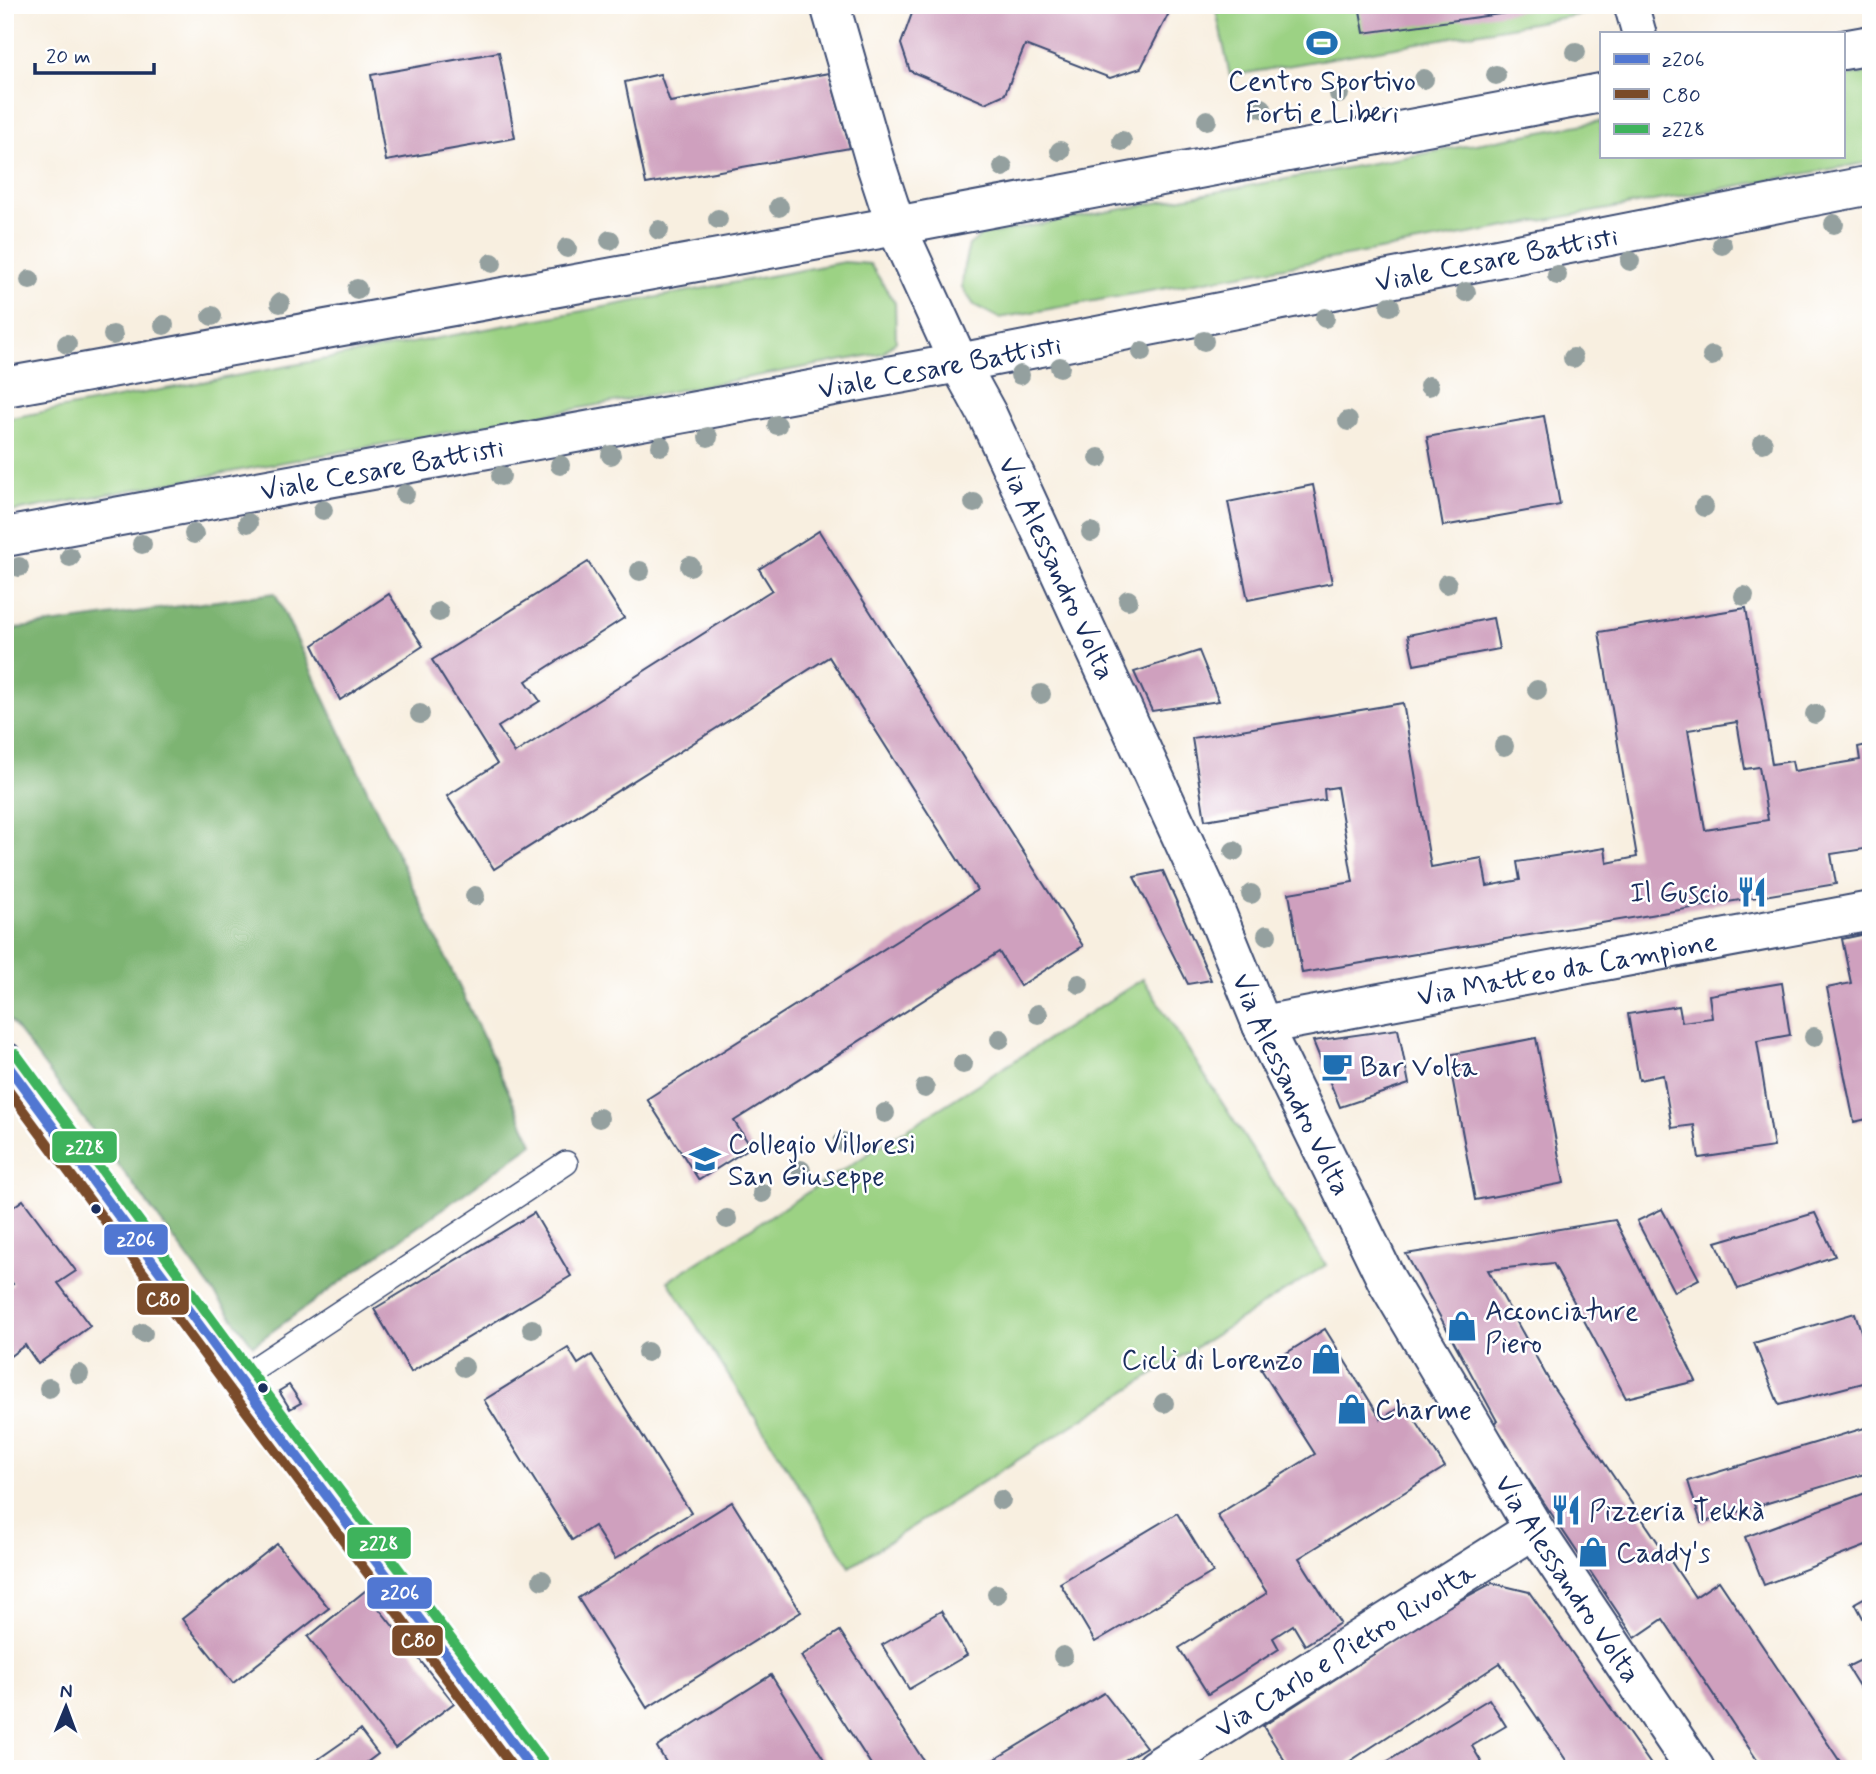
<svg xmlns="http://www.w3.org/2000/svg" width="1876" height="1774" font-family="Mynerve,sans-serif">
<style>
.green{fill:#9cd284;stroke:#5c8071;stroke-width:2}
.forest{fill:#7db472;stroke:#4c7268;stroke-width:2}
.building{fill:#cfa0be;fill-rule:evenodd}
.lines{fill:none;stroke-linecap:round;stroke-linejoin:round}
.service-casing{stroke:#3c4c72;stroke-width:26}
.pedestrian-casing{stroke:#3c4c72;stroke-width:37}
.minor-casing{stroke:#3c4c72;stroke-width:42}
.secondary-casing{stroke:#3c4c72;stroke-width:42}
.service{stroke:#fff;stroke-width:23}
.pedestrian{stroke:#fff;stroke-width:33}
.minor{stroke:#fff;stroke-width:38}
.secondary{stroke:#fff;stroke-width:38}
.bus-1-casing{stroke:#fff;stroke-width:16}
.bus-2-casing{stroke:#fff;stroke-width:16}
.bus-3-casing{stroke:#fff;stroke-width:16}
.bus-1{stroke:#5177d2;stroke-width:10}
.bus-2{stroke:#7a4b2a;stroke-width:10}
.bus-3{stroke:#3eb35c;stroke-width:10}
.tree{fill:#94a09f}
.bus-dot{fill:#1b2f5e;stroke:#fff;stroke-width:2.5}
.labels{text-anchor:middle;stroke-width:5;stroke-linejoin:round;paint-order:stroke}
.poi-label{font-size:28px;fill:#1b2f5e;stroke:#fff;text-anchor:start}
.street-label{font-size:28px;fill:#1b2f5e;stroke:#fff}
.line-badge{stroke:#fff;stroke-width:2.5}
.badge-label{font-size:19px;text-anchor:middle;font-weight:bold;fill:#fff}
</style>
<rect width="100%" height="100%" fill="#fff"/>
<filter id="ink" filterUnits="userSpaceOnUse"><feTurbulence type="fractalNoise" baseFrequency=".0143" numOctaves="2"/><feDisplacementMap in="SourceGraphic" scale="14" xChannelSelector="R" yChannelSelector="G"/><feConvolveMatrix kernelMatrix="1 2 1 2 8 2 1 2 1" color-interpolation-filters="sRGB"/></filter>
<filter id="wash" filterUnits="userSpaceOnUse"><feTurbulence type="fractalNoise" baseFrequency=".00686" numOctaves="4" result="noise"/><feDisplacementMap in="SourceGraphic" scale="28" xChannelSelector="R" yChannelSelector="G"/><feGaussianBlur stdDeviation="1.57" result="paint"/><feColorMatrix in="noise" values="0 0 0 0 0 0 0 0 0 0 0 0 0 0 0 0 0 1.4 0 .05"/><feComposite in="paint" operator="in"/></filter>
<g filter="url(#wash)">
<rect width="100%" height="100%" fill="#f8efe0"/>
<g class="green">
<polygon points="1215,5 1611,5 1612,9 1230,76"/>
<polygon points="1871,72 1871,162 999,318 974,305 962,287 964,266 969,245 982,235 1601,121 1601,156 1843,156 1843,77"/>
<polygon points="844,262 870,264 895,303 896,341 883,353 5,513 5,419"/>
<polygon points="1143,979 1326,1265 850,1566 668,1281"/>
</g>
<polygon class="forest" points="275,593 533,1144 253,1345 5,1013 5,630"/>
<g id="blocks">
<g class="building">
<polygon points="915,5 1173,5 1141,68 1110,78 1025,45 1005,94 985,103 910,71 901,44"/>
<polygon points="1359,5 1549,5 1550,7 1364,33"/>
<polygon points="499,52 515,138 386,161 371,75"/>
<polygon points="829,73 850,148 646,184 625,82 660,74 670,102"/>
<polygon points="1544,416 1560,505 1443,526 1427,437"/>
<polygon points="1313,485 1332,583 1248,600 1228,502"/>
<polygon points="819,531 1083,946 1020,986 999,952 734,1121 751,1147 699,1180 647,1099 977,890 829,657 494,869 447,796 497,764 432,660 588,562 624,618 526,681 540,701 498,727 515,753 772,590 759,569"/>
<polygon points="389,594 423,646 340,700 313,645"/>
<path d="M1746 608 1772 764 1792 761 1794 771 1860 760 1858 747 1871 744V848L1831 854 1836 884 1302 973 1289 893 1353 882 1337 787 1324 789 1325 800 1205 820 1192 738 1403 703 1431 867 1482 858 1487 886 1520 880 1517 862 1605 848 1607 863 1637 857 1599 632ZM1737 722 1745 769 1759 767 1768 820 1705 830 1688 730Z"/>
<polygon points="1493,618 1499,649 1414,665 1408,635"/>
<polygon points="1199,651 1219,701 1152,711 1134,672"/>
<polygon points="1163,871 1211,980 1188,984 1134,877"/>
<polygon points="1871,933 1871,1118 1854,1122 1827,988 1851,983 1842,939"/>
<polygon points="1782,983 1790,1035 1757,1041 1774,1147 1699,1158 1694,1125 1672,1128 1663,1075 1639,1080 1628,1014 1679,1006 1682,1022 1712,1018 1709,995"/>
<polygon points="1398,1029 1409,1084 1340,1107 1313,1041"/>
<polygon points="1536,1038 1564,1183 1475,1200 1448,1055"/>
<polygon points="23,1200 76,1271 58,1283 90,1326 38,1364 25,1345 5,1360 5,1290 13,1284 5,1273 5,1213"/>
<polygon points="1662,1209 1699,1279 1674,1292 1637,1221"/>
<polygon points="534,1213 571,1276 411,1372 374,1309"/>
<polygon points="1815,1213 1835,1256 1738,1289 1716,1242"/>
<polygon points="1615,1220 1696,1381 1626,1398 1553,1263 1488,1270 1551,1384 1695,1597 1719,1581 1845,1769 1763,1769 1663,1619 1635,1638 1491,1424 1497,1421 1406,1254"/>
<polygon points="1855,1313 1871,1361 1871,1381 1779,1405 1754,1343"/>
<polygon points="1325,1329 1381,1419 1405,1404 1445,1467 1299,1558 1340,1623 1305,1645 1293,1625 1273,1638 1279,1649 1208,1694 1179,1648 1267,1593 1217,1515 1315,1454 1261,1369"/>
<polygon points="568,1348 578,1364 592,1355 691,1513 615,1559 594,1526 572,1540 484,1400"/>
<polygon points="289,1385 301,1403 290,1409 279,1391"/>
<polygon points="1871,1426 1871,1472 1701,1523 1688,1481"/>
<polygon points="1871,1491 1871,1544 1764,1585 1745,1537"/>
<polygon points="732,1502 801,1612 647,1708 578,1598"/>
<polygon points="1177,1513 1213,1572 1095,1642 1060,1583"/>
<polygon points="277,1544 329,1608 233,1683 182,1619"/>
<polygon points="1492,1583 1529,1592 1654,1769 1572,1769 1500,1663 1338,1769 1290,1769 1263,1726 1440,1611"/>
<polygon points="365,1591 454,1703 395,1748 308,1637"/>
<polygon points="1871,1594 1871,1633 1855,1603"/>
<polygon points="941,1611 967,1655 909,1689 882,1645"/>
<polygon points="840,1631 929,1769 874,1769 801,1656"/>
<polygon points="1871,1655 1871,1705 1847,1667"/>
<polygon points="771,1675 830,1769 670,1769 657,1747"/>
<polygon points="1104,1693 1146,1747 1110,1769 979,1769"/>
<polygon points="1489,1699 1506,1726 1472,1746 1485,1768 1484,1769 1375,1769"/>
<polygon points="360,1730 378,1754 358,1769 304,1769"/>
</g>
</g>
</g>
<g filter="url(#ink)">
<use href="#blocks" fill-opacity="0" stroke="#3c4c72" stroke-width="2"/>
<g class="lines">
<g class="service-casing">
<polyline id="service" points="239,1379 566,1163"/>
</g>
<g class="pedestrian-casing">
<polyline id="pedestrian" points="1631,5 1639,33"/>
</g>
<g class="minor-casing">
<g id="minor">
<path id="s1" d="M830 5 876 165 896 226 959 363 987 414 1213 905 1262 1025 1387 1281 1534 1529 1695 1769"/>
<path id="s2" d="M1262 1025 1871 911"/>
<polyline points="5,1062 239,1379 532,1769"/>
<path id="s3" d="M1155 1769 1534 1529"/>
</g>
</g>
<g class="secondary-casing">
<g id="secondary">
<polyline points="1843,50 1871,45"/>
<polyline points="5,387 896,226 1601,93"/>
<path id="s4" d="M5 537 959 363 1871 185"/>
</g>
</g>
<use href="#service" class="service"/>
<use href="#pedestrian" class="pedestrian"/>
<use href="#minor" class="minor"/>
<use href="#secondary" class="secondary"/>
<g class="bus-1-casing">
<polyline id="bus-1" points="5,1062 239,1379 532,1769"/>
</g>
<g class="bus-2-casing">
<polyline id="bus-2" points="5,1086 228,1387 514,1769"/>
</g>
<g class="bus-3-casing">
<polyline id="bus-3" points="16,1054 250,1371 543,1761"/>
</g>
<use href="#bus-1" class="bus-1"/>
<use href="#bus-2" class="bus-2"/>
<use href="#bus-3" class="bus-3"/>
</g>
<g class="tree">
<circle cx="1576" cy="52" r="10"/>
<circle cx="1496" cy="75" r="10"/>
<circle cx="1424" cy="79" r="10"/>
<circle cx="1339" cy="94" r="10"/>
<circle cx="1262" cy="108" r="10"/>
<circle cx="1207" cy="120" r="10"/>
<circle cx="1122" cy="141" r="10"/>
<circle cx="1060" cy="151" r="10"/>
<circle cx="1003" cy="167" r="10"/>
<circle cx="779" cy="207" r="10"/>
<circle cx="718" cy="219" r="10"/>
<circle cx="1834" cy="224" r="10"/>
<circle cx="659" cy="230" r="10"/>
<circle cx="610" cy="240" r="10"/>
<circle cx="1722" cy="245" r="10"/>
<circle cx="567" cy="248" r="10"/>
<circle cx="1630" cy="261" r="10"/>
<circle cx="492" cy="263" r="10"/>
<circle cx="1557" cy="275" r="10"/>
<circle cx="30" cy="280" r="10"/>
<circle cx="357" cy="289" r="10"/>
<circle cx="1466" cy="292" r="10"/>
<circle cx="280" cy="303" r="10"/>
<circle cx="1390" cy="306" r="10"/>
<circle cx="212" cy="316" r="10"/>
<circle cx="1325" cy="318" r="10"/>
<circle cx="164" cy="325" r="10"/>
<circle cx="113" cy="335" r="10"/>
<circle cx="1204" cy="341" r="10"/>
<circle cx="67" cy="344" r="10"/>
<circle cx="1142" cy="352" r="10"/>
<circle cx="1712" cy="356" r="10"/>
<circle cx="1573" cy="358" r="10"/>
<circle cx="1060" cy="367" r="10"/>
<circle cx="1020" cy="375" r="10"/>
<circle cx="1429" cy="386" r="10"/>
<circle cx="1348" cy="421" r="10"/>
<circle cx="777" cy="425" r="10"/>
<circle cx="708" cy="437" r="10"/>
<circle cx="1763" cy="443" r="10"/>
<circle cx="661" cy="446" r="10"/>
<circle cx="611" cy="455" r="10"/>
<circle cx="1099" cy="458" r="10"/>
<circle cx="560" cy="465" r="10"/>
<circle cx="501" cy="476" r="10"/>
<circle cx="405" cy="494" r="10"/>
<circle cx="974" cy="503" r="10"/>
<circle cx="1704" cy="507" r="10"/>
<circle cx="323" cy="510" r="10"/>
<circle cx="248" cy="523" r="10"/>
<circle cx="1091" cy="532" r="10"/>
<circle cx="194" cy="534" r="10"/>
<circle cx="142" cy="544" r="10"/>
<circle cx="70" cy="557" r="10"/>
<circle cx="690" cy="566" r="10"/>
<circle cx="19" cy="567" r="10"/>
<circle cx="640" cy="571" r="10"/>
<circle cx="1447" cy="584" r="10"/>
<circle cx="1744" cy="596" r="10"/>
<circle cx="1128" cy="600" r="10"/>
<circle cx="439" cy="612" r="10"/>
<circle cx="1537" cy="690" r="10"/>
<circle cx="1041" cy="694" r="10"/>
<circle cx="420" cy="714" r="10"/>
<circle cx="1815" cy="714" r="10"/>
<circle cx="1504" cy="746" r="10"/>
<circle cx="1234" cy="851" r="10"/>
<circle cx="1251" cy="894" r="10"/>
<circle cx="475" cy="896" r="10"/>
<circle cx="1267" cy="935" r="10"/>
<circle cx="1079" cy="984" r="10"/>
<circle cx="1038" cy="1014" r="10"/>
<circle cx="1814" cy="1037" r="10"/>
<circle cx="1000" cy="1039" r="10"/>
<circle cx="963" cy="1064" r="10"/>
<circle cx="925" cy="1088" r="10"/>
<circle cx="885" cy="1113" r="10"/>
<circle cx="599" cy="1118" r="10"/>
<circle cx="843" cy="1142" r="10"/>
<circle cx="801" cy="1170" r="10"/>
<circle cx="762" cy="1193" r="10"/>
<circle cx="727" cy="1219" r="10"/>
<circle cx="532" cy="1329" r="10"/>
<circle cx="143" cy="1333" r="10"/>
<circle cx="647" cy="1352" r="10"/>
<circle cx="464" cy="1367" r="10"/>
<circle cx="79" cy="1374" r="10"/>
<circle cx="49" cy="1388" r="10"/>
<circle cx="1164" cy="1403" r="10"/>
<circle cx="1001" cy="1500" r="10"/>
<circle cx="542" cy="1580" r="10"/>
<circle cx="997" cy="1594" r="10"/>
<circle cx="1063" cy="1656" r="10"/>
</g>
</g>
<defs>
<g id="stadium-bare" transform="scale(2.415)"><path d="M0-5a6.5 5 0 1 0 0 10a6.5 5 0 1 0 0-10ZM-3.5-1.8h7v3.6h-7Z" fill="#1f6fb2" stroke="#fff" stroke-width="2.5" paint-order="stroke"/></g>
<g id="restaurant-bare" transform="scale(2.415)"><path d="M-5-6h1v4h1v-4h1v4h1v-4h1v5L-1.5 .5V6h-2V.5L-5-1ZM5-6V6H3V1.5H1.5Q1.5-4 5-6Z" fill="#1f6fb2" stroke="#fff" stroke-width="2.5" paint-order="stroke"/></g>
<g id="cafe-bare" transform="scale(2.415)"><path d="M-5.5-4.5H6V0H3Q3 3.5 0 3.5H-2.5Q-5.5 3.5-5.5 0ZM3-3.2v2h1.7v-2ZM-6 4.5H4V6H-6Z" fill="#1f6fb2" stroke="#fff" stroke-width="2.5" paint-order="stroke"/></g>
<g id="school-bare" transform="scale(2.415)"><path d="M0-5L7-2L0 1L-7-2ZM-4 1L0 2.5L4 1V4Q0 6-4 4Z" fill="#1f6fb2" stroke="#fff" stroke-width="2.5" paint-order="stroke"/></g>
<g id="shop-bare" transform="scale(2.415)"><path d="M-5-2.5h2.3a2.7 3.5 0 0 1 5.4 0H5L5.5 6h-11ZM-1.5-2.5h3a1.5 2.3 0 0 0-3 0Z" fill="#1f6fb2" stroke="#fff" stroke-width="2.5" paint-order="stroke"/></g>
</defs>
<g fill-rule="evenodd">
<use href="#stadium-bare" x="1322" y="43"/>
<use href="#restaurant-bare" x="1752" y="892"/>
<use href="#cafe-bare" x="1337" y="1066"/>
<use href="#school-bare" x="705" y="1159"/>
<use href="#shop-bare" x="1462" y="1326"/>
<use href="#shop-bare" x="1326" y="1359"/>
<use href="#shop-bare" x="1352" y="1409"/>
<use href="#restaurant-bare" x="1566" y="1510"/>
<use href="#shop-bare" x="1593" y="1552"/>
</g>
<g class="bus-dot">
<circle cx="96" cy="1209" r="6"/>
<circle cx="263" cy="1388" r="6"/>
</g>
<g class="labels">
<g class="poi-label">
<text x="1322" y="90" text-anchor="middle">Centro Sportivo<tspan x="1322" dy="32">Forti e Liberi</tspan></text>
<text x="1729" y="902" text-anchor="end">Il Guscio</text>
<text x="1360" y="1076">Bar Volta</text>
<text x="728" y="1153">Collegio Villoresi<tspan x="728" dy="32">San Giuseppe</tspan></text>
<text x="1485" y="1320">Acconciature<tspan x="1485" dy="32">Piero</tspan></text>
<text x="1303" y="1369" text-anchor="end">Cicli di Lorenzo</text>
<text x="1375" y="1419">Charme</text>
<text x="1589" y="1520">Pizzeria Tekkà</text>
<text x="1616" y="1562">Caddy's</text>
</g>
<g class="street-label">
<text dy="10" stroke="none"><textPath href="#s4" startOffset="1517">Viale Cesare Battisti</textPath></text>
<text dy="10" stroke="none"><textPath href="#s4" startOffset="950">Viale Cesare Battisti</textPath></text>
<text dy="10" stroke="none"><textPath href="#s4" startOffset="383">Viale Cesare Battisti</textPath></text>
<text dy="10" stroke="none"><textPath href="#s1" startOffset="609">Via Alessandro Volta</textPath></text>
<text dy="10" stroke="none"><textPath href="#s2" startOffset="310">Via Matteo da Campione</textPath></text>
<text dy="10" stroke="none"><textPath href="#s1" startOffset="1176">Via Alessandro Volta</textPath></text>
<text dy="10" stroke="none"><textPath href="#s1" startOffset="1743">Via Alessandro Volta</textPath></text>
<text dy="10" stroke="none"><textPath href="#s3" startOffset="224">Via Carlo e Pietro Rivolta</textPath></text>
</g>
</g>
<g class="line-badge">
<rect x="51" y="1130" width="67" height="34" rx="7" fill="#3eb35c"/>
<rect x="103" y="1223" width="66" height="33" rx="7" fill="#5177d2"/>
<rect x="136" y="1282" width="54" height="34" rx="7" fill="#7a4b2a"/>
<rect x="346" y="1526" width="66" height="34" rx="7" fill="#3eb35c"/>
<rect x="366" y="1576" width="67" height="34" rx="7" fill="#5177d2"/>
<rect x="391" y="1624" width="53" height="33" rx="7" fill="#7a4b2a"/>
</g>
<g class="badge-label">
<text x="85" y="1154">z228</text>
<text x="136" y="1246">z206</text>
<text x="163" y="1306">C80</text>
<text x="379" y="1550">z228</text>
<text x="400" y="1599">z206</text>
<text x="418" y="1647">C80</text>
</g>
<rect width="1876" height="1774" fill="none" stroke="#fff" stroke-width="28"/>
<rect x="1600" y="32" width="245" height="126" fill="#ffffff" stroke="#a4acbf" stroke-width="2"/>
<rect x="1614" y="54" width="35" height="10" fill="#5177d2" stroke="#a4acbf" stroke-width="2"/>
<text x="1662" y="66" font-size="21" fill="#1b2f5e">z206</text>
<rect x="1614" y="89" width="35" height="10" fill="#7a4b2a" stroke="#a4acbf" stroke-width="2"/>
<text x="1662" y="102" font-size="21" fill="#1b2f5e">C80</text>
<rect x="1614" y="124" width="35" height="10" fill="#3eb35c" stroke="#a4acbf" stroke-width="2"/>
<text x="1662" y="136" font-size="21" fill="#1b2f5e">z228</text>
<g transform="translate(66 1707) rotate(1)" stroke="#ffffff" stroke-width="5" paint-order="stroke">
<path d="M0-5L12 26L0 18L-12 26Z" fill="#1b2f5e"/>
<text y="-10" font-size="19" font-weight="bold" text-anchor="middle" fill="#1b2f5e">N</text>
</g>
<path d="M35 63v10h119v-10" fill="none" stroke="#1b2f5e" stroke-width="3.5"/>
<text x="46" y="63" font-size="21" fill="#1b2f5e" stroke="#ffffff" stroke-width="5" paint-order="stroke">20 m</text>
</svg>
